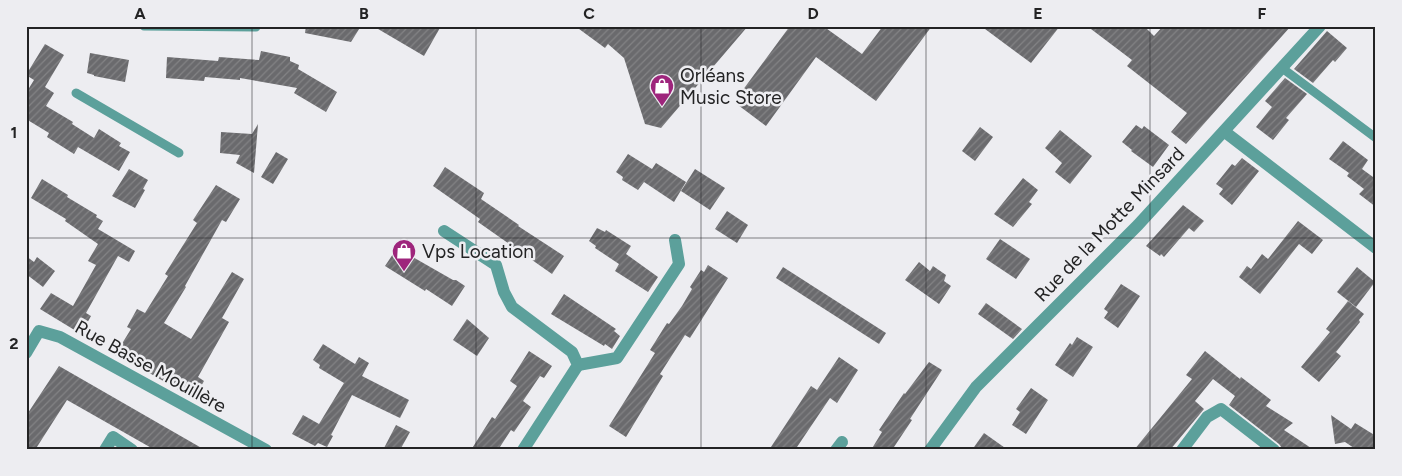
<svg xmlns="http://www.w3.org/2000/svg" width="1402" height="476" font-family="Figtree,sans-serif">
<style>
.building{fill:url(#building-hatch)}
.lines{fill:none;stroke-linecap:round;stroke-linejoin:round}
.service{stroke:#5ca09b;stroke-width:9}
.minor{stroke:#5ca09b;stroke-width:12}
.grid{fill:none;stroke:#232324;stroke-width:1;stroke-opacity:0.55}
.labels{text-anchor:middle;stroke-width:5;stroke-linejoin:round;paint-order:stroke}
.poi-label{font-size:19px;fill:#232324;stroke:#ededf1;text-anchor:start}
.street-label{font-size:19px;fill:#232324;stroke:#ededf1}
.neatline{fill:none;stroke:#232324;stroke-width:2}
.grid-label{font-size:16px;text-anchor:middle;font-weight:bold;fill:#232324}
</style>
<defs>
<pattern id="building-hatch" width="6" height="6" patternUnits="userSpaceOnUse" patternTransform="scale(1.25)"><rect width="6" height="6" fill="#6a6a6d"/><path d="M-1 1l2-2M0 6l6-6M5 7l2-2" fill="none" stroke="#838385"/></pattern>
</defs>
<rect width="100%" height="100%" fill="#ededf1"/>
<g class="building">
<polygon points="306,26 361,26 351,42 305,33"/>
<polygon points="373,26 441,26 424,56"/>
<polygon points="575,26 748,26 661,128 645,124 624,58 608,44 605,48"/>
<polygon points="790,26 823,26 862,54 883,26 932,26 876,101 816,57 766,126 734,102"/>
<polygon points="981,26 1060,26 1031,63"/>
<polygon points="1087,26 1144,26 1154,36 1163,26 1291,26 1186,144 1171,132 1187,113 1127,66 1132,60"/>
<polygon points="1327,31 1347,48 1335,62 1333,60 1313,83 1294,69"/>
<polygon points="45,44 64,55 45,87 36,81 54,93 46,106 73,122 72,124 94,138 99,129 121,143 119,146 130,152 119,171 78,147 74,154 47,137 49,133 26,119 26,93 34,80 26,75"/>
<polygon points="261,51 290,57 290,61 299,65 298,69 337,92 326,112 294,93 297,88 240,78 240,80 205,77 204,81 166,78 167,57 218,61 219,57 259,60"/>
<polygon points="90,53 129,60 125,82 94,76 94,75 87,73"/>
<polygon points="1285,78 1307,94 1286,118 1289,120 1273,140 1256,127 1272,107 1265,101"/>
<polygon points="258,124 254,173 236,163 240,155 220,153 221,132 252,134"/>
<polygon points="1136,125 1142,129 1144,126 1169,145 1153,167 1131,151 1132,150 1122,142"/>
<polygon points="980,127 993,137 975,161 962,151"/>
<polygon points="1060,130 1092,156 1070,184 1055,172 1062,163 1045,148"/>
<polygon points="1343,141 1368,160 1362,169 1373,177 1376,173 1376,207 1359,194 1364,189 1347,176 1349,173 1329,159"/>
<polygon points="276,152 288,159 273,184 261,177"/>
<polygon points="628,154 652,169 656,163 686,182 674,202 644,182 638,190 622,180 623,177 616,172"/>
<polygon points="1242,158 1259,171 1232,205 1219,194 1223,189 1216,184 1232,164 1235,166"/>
<polygon points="445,167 484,193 481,199 519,225 518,226 564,256 552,274 478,222 480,219 433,186"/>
<polygon points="129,169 148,180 143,189 145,190 135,208 112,196"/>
<polygon points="695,169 725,188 710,210 681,191"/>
<polygon points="1023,178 1038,190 1029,202 1032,204 1013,227 994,214"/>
<polygon points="42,179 68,195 67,197 97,215 96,217 103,221 98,229 135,251 129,262 118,256 86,313 91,316 81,334 40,309 51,293 73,306 96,265 88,261 98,244 65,221 66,219 31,198"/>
<polygon points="216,185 240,199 226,222 222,220 185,286 186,287 164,323 191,339 232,272 244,279 222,318 229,322 198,377 204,381 194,399 134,364 115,355 131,329 127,327 137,309 145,313 168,276 165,274 197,223 193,220"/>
<polygon points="1183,205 1204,221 1194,232 1189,228 1164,257 1161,254 1160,256 1146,246"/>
<polygon points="727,211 748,225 737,243 715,229"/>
<polygon points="1298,221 1323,240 1312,254 1299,244 1260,294 1239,277 1247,266 1251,269 1262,254 1268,259"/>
<polygon points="597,228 605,232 606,230 631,246 626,254 658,277 648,292 615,271 619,264 595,248 596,246 589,241"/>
<polygon points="1000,239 1030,259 1016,279 986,259"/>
<polygon points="397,248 453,280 456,280 465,286 452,306 426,289 425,291 385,266"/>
<polygon points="26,256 34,262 37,257 55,271 43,287 26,274"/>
<polygon points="919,262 930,271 933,266 946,275 944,281 951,286 939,304 905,280"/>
<polygon points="708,265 728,278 690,338 685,335 660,374 663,376 626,437 609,426 655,353 650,350 667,323 669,324 682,306 692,289 690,287 701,270 704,272"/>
<polygon points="783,267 886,333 879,344 776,278"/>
<polygon points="1357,267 1375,282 1356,307 1337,292"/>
<polygon points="1121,284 1140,296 1118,328 1104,318 1108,312 1104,309"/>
<polygon points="564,294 616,329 614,331 620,336 612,349 605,344 604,346 551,314"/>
<polygon points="1348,301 1364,314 1359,320 1360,322 1336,352 1341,356 1319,382 1301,367 1330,332 1326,329"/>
<polygon points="986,303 1022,329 1013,339 978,314"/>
<polygon points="467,319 489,338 477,356 453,340"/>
<polygon points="1077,337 1093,347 1073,377 1055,365 1070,343 1072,345"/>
<polygon points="323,344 355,364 359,357 369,363 362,376 409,400 400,418 352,395 331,435 333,436 327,447 318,443 315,446 292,434 303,415 319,424 344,383 319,368 320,365 313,360"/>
<polygon points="529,351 552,366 544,378 540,376 523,401 531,407 514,432 511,430 498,450 471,450 492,417 495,419 517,386 510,381"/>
<polygon points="1205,351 1240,379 1241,377 1271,400 1266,406 1293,423 1284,430 1314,450 1284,450 1282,448 1279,444 1229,405 1235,396 1213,379 1195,401 1204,409 1170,450 1134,450 1192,379 1186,375"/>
<polygon points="839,357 858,370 837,403 830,398 795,450 769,450 811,386 817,390"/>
<polygon points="929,362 942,370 910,419 912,420 892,450 871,450 882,432 879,430 904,393 905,394"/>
<polygon points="59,366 205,450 155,450 67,400 35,450 26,450 26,416"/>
<polygon points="1031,388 1048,400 1026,434 1012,425 1020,412 1016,409"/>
<polygon points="1331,415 1351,429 1355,423 1376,436 1376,450 1357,450 1345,442 1335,444"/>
<polygon points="396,425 410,432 400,450 383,450"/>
<polygon points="984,433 1008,450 972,450"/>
</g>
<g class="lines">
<g class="service">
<polyline points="144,26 256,27"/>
<polyline points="1282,68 1376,138"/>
<polyline points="76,93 179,153"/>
</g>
<g class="minor">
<polyline points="1225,132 1376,248"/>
<polyline points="444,231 496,265 504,292 512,307 572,352 578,365 523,450"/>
<polyline points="26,353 39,331 60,337 266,450"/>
<polyline points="578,365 617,358 679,264 675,240"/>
<polyline points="105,450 113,437 132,450"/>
<polyline points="836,450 842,442"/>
<polyline points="930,450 976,387 1138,225 1320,26"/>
<polyline points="1182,450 1207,417 1221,409 1274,450"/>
</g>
</g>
<path class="grid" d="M252 26V450M476 26V450M701 26V450M926 26V450M1150 26V450M26 238H1376"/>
<defs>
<g id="shop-pin" transform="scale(1.25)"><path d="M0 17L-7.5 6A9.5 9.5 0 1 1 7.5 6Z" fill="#9e257c" stroke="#ededf1"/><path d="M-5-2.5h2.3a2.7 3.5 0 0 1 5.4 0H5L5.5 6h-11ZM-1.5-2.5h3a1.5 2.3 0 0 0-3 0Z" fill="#fff"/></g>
</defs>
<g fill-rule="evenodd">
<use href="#shop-pin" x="662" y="86"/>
<use href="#shop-pin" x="404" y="251"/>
</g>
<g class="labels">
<g class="poi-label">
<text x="680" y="82">Orléans<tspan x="680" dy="22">Music Store</tspan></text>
<text x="422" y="258">Vps Location</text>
</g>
<g class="street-label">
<text transform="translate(1109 224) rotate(-46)" y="7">Rue de la Motte Minsard</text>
<text transform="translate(151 366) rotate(29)" y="7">Rue Basse Mouillère</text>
</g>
</g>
<rect width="1402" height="476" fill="none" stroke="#ededf1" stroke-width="55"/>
<rect x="28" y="28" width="1346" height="420" class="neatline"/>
<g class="grid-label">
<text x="140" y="19">A</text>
<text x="364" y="19">B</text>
<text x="589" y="19">C</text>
<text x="813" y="19">D</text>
<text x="1038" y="19">E</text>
<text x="1262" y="19">F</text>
<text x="14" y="138">1</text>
<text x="14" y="349">2</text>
</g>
</svg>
